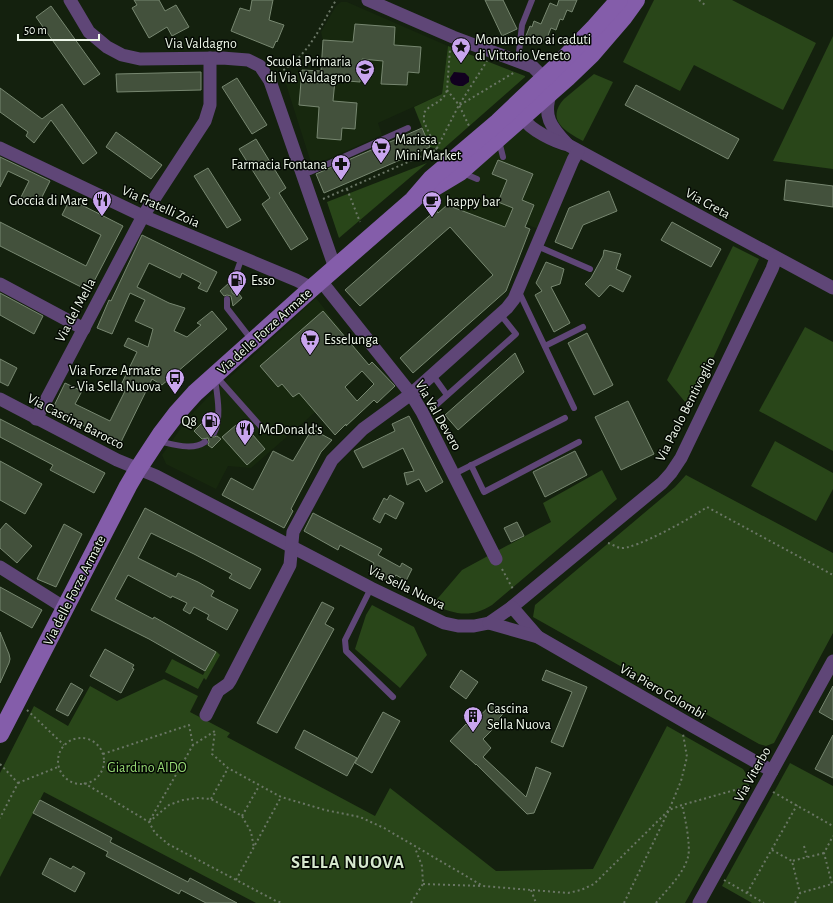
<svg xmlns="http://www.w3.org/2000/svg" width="833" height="903" font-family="'Alegreya Sans',sans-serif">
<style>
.built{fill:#17280e}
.green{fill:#294619}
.water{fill:#11001f}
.building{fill:#43513c;stroke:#778770;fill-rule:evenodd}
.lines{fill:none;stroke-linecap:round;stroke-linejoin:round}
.path{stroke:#6a7665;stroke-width:2;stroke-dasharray:2 3;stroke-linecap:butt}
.lane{stroke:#5f4677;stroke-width:6}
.street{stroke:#5f4677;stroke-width:13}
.secondary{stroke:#845daa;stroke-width:18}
.labels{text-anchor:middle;stroke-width:3;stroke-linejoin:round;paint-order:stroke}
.poi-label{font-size:14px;fill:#eff8eb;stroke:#040903;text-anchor:start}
.street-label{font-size:14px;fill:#eff8eb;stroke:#040903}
.park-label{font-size:14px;fill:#97da74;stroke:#040903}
.district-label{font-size:18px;font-weight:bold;letter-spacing:1px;fill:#d6e8ce;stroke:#040903}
</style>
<rect width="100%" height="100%" fill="#14210e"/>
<g class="built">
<polygon points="341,2 347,2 448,46 442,94 378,123 382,135 312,166 284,78 302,70 321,71 323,40 321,32 336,6"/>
<polygon points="515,119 537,138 552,147 571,154 540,230 512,218 491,273 424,197"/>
<polygon points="316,298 369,365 251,468 228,466 216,489 166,464 162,455 188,418 207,398"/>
</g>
<g class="green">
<polygon points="654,0 732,0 816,43 783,110 694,65 680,91 623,62"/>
<polygon points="833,36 833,169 773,161"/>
<polygon points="448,46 525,76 525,77 442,150 430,147 414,107 442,94"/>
<path d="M594 74 613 82 583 141C566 132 545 120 564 99Z"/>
<polygon points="427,163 339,238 327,202"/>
<polygon points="733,246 759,259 690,408 667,380"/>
<polygon points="805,327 833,342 833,451 759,411"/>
<polygon points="775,441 833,473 833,489 816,521 751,486"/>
<path d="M602 470 617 499 492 605C472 618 454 615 433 604L462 570 551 522 543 503Z"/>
<polygon points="686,475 833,553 833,633 774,743 766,746 759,744 533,617 535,605 675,487"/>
<polygon points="372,605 414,627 427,655 400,688 355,649 366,615"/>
<polygon points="216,651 220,655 206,680 204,678 198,689 165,672 172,659 203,675"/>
<path d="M164 679 198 696 190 712 230 733 227 737 375 816 390 788 496 871 593 869 667 726 743 769C749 778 750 782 747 792L685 903H256L44 792 0 877V773L34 706 68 726 90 686 117 701Z"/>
<polygon points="790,763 833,786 833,903 752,903 722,886"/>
</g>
<path class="water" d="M454 72 465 73 469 77V82L463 86C458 86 450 86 450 78Z"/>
<g class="building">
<polygon points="134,0 159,0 165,11 176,5 189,27 172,36 167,27 149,38 132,8 137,5"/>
<polygon points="252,0 273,0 269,20 284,25 277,42 276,41 273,48 231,31 240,8 250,11"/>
<polygon points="485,0 503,0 517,29 502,36"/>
<polygon points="559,0 577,0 572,12 567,10 563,20 560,19 556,30 551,28 547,38 545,37 541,44 525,38 530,26 532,27 534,21 541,24 550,3 557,6"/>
<polygon points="51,6 100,74 84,85 36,17"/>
<polygon points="355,24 395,27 394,45 421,47 419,73 408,72 407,85 381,84 383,61 362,59 360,82 335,80 333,101 357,103 355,129 342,128 341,140 317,138 319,107 299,105 302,70 321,71 323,40 353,42"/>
<polygon points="201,72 201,90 117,92 116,74"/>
<polygon points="237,78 267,125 252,134 222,87"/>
<polygon points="636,85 739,139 728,159 625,105"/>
<polygon points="0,88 42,119 62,104 97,153 83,164 51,120 34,143 26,136 28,132 0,112"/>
<polygon points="422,128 430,147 324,193 316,174"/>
<polygon points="116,132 162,165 151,179 106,147"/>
<polygon points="256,139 286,188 279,193 308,239 291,250 262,204 270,198 239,149"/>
<polygon points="0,157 50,181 38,205 21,197 29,181 8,171 0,187"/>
<polygon points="498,160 533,174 522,200 534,205 525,227 530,229 506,291 413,373 400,358 493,275 450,227 360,306 345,290 436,210 438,213 447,205 505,227 513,208 498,202 507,180 492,174"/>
<polygon points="208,168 241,220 227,228 194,176"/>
<polygon points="786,180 833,186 833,207 784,200"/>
<polygon points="609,191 617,211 583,225 572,249 555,242 569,208"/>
<polygon points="70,199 123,226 89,291 0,246 0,222 86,266 101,235 62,215"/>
<polygon points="672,222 721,249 711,267 661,240"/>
<polygon points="142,235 217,272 207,292 198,288 201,283 182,273 180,278 149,263 137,287 169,303 185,308 174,331 187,337 201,325 197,323 212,311 227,329 162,385 152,379 120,444 52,410 65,383 82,391 75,404 110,421 125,391 119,389 137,352 124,346 128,338 148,347 153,329 135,321 145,300 130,293 112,334 97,328 109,300 111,301"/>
<polygon points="604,250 621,254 616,269 631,276 623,292 610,285 599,297 585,284 591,278 603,256"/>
<polygon points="546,262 564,269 560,284 551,287 570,323 554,332 535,295 542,291 536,283"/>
<polygon points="229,283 232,286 232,293 235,295 239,294 242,298 233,306 231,296 227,295 224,296 220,291"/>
<polygon points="0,293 43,316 34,334 0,315"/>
<path d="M323 311 369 365 372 362 395 386 377 403 374 400 346 426V424L335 435 299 393 293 397 282 384 278 387 260 366ZM362 371 374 384 357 401 345 387Z"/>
<polygon points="587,333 613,385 594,395 568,343"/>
<polygon points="515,353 524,372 458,430 445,415"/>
<polygon points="0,359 17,368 8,386 0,382"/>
<polygon points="628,401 654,454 621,470 595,417"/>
<polygon points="409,416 443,482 426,492 419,479 407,485 404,473 414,471 403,448 363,468 354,451 395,431 392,424"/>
<polygon points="0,419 105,473 94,493 50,470 53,465 0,437"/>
<polygon points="203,422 211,429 210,433 211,436 214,437 217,436 221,439 212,448 208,445 209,442 208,438 202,439 194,431"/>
<polygon points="236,425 242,431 246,427 265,449 247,465 222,437"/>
<polygon points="312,429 332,440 321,452 291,509 293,511 284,528 222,495 231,478 253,490 273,451 293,461"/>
<polygon points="575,451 587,475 545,497 533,472"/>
<polygon points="0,461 42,484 25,514 0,500"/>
<polygon points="390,495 404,503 396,519 385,513 380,523 373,519 384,498 387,500"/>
<polygon points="145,508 261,569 250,589 229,578 232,574 194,554 151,533 138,558 176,577 178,573 198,582 214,591 211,596 238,610 227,630 207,619 209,615 194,607 190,614 183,610 187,603 172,596 171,598 128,575 115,599 153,619 154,617 216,652 205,671 149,639 91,610"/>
<polygon points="313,513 382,549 378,555 400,567 402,563 412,569 406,581 396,575 391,583 369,572 374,563 340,545 338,550 304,531"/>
<polygon points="517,522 524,536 511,542 504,528"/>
<polygon points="6,523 32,546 17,563 0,548 0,530"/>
<polygon points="64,524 82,534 56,587 37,579"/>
<polygon points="0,587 42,610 32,628 0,610"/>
<polygon points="322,602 334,608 325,624 334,629 277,733 257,723"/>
<polygon points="0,632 9,654 10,659 9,663 0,683"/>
<polygon points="105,649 134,665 132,668 134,669 121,693 90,676"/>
<polygon points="461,670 478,682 466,699 450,687"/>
<polygon points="546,670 587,687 563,747 551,742 572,692 542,680"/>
<polygon points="71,683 83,690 68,716 56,710"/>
<polygon points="833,686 833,720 819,712"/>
<polygon points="493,703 504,713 499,718 501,721 483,739 491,748 483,757 526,797 536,767 551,773 534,813 527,814 476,764 476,765 450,741 466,724 469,726"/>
<polygon points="383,712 400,721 372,773 355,763"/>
<polygon points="304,730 357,758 347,776 295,748"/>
<polygon points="833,735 833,778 815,769"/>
<polygon points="40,800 112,838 110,842 188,882 190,878 237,903 206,903 181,890 179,894 106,856 108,852 33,813"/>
<polygon points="50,858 71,869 73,866 85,873 75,892 42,874"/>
</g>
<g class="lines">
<g class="path">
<polyline points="699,0 705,5"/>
<path d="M279 73C309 55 319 29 336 0"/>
<polyline points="447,90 459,105 470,128"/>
<polyline points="460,105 515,72"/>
<path d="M439 154 424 122V113C431 102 443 104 447 90L450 49"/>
<polyline points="347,189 360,222"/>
<polyline points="323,199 436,150 459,105 487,61"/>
<path d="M608 543C612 544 616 547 620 548 635 550 693 517 707 507L833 575"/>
<polyline points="502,569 514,591"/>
<polyline points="27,710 64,745"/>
<circle cx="81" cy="761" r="23"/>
<polyline points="103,754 189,725 193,745 215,731 212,754 228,768 281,797 325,810 360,817 384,828 483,886 568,893 581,890 594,884 669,810 682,805 749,786"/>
<polyline points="0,764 18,783 0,818"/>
<polyline points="18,783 58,767"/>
<polyline points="84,783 149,822 155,833 168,844 276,901 283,903"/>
<polyline points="773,792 833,826"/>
<polyline points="211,799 228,768"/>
<polyline points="242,816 259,786"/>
<polyline points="150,820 193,745"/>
<polyline points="149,822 169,805 183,800 197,798 211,799 242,816 251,832 254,848"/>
<polyline points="804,846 807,857"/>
<polyline points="772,850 792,861"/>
<polyline points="824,853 792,861 800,893 832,884 824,853 833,836"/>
<polyline points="236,880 281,797"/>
<polyline points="724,880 764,903"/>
<polyline points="423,884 482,886"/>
<polyline points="531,890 536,903"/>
<polyline points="747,893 797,805"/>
<polyline points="411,903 423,884 422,866 415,848"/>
<polyline points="624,903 669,810 681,781 687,757 683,734"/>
<path d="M656 903C667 889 683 875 688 857 691 846 685 817 682 805"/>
<polyline points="795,903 800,893"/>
</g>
<g class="lane">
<polyline points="518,61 522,25 532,0"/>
<polyline points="499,141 503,157"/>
<polyline points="310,172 408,128"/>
<polyline points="463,173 477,179"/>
<polyline points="537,246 590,269"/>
<polyline points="236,291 237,271 242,257"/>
<polyline points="519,292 574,408"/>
<polyline points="227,299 227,308 251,339"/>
<polyline points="545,346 583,327"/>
<polyline points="432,374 447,395"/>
<polyline points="216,376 263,429"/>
<polyline points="434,407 516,334 500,314"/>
<path d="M214 433C222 419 217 394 215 379"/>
<path d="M158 441C173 444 192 451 205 442"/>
<polyline points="471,465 484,492 579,442"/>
<polyline points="454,474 565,418"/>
<polyline points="371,588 345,640 346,651 393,697"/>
</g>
<g class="street">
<polyline points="70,0 89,32 107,47 122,55 140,59 222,58 248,60 260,66 270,81 335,268"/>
<path d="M368 0 453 37 533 67 544 78 551 92C542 116 551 127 567 144"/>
<path d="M520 109C520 112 521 115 523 118 530 130 555 142 568 145L833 288"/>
<polyline points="0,148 143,216 296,280 312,288"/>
<polyline points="321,281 411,394 422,412 496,559"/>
<polyline points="0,284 84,329"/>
<polyline points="0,399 117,460 156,476 371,588 444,623 458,626 474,626 489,623 512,607 662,483 671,473 681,458 772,269 776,258"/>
<polyline points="36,419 143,216 205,121 210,105 210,58"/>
<polyline points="0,567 65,608"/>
<polyline points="512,607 538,637"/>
<polyline points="489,623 538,637 689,724 772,771"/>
<polyline points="206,715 218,691 228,684 230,681 290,565 293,532 332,460 363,429 411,394 507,308 514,299 573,160 578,151"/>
<polyline points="699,903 833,661"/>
</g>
<g class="secondary">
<polyline points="435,187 460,172 567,78 592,54 623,18 636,0"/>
<polyline points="0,734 128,486 138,469 161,434 177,413 195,393 312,288 413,200 432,178 498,122 556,67 595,27 619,0"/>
</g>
</g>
<defs>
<g id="sight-pin" transform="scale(1)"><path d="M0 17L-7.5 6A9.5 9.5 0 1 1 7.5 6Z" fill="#c9a5ee" stroke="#040903"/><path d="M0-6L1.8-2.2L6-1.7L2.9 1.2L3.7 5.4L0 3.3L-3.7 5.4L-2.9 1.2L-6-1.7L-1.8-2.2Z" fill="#111"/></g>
<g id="school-pin" transform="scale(1)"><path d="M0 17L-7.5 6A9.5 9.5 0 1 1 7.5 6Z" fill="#c9a5ee" stroke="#040903"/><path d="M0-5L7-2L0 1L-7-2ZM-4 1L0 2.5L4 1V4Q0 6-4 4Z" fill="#111"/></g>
<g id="supermarket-pin" transform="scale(1)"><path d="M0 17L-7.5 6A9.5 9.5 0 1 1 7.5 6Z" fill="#c9a5ee" stroke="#040903"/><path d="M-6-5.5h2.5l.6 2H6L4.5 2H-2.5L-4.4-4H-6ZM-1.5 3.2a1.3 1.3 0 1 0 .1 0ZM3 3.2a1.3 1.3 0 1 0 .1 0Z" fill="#111"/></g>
<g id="pharmacy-pin" transform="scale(1)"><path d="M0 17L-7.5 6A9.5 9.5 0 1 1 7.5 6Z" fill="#c9a5ee" stroke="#040903"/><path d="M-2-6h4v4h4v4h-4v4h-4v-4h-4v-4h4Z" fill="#111"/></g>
<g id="restaurant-pin" transform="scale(1)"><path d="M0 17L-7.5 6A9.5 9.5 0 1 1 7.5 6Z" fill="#c9a5ee" stroke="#040903"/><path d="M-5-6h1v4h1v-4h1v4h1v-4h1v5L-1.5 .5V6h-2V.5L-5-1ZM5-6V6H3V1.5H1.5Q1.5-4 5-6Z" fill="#111"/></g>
<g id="cafe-pin" transform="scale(1)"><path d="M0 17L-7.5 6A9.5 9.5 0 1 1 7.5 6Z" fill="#c9a5ee" stroke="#040903"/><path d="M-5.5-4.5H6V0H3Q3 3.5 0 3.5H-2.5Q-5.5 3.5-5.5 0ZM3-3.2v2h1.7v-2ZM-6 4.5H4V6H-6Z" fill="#111"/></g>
<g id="fuel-pin" transform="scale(1)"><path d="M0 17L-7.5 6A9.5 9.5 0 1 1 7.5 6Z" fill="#c9a5ee" stroke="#040903"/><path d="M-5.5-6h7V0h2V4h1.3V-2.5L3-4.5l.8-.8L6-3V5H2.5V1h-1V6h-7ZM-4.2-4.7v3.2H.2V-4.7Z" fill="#111"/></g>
<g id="bus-pin" transform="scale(1)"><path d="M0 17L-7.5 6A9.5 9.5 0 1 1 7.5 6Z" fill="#c9a5ee" stroke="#040903"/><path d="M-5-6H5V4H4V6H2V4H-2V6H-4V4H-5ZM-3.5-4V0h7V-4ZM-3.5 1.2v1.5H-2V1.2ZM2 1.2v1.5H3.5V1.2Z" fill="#111"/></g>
<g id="building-pin" transform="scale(1)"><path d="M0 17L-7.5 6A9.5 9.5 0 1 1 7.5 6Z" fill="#c9a5ee" stroke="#040903"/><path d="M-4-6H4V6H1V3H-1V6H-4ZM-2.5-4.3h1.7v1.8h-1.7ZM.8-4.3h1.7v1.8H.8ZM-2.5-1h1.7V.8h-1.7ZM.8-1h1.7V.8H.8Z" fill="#111"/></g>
</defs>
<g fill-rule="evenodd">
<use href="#sight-pin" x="461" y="47"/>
<use href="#school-pin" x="365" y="69"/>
<use href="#supermarket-pin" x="381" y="147"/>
<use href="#pharmacy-pin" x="341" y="164"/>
<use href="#restaurant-pin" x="102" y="200"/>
<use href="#cafe-pin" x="432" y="201"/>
<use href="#fuel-pin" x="237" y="280"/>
<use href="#supermarket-pin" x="310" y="339"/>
<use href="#bus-pin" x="175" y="378"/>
<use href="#fuel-pin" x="211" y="421"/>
<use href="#restaurant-pin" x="245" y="429"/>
<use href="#building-pin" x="473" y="716"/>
</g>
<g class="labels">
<g class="poi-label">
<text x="475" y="44">Monumento ai caduti<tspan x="475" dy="16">di Vittorio Veneto</tspan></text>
<text x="351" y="66" text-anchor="end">Scuola Primaria<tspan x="351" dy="16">di Via Valdagno</tspan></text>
<text x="395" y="144">Marissa<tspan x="395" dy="16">Mini Market</tspan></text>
<text x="327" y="169" text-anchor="end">Farmacia Fontana</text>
<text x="88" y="205" text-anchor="end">Goccia di Mare</text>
<text x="446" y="206">happy bar</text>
<text x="251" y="285">Esso</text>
<text x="324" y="344">Esselunga</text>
<text x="161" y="375" text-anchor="end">Via Forze Armate<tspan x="161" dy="16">- Via Sella Nuova</tspan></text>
<text x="197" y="426" text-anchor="end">Q8</text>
<text x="259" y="434">McDonald's</text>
<text x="487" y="713">Cascina<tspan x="487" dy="16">Sella Nuova</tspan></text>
</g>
<g class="street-label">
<text x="201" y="48">Via Valdagno</text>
<text transform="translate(708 203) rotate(29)" y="5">Via Creta</text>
<text transform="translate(161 206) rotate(24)" y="5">Via Fratelli Zoia</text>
<text transform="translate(75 310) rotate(-62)" y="5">Via del Mella</text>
<text transform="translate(264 331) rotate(-42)" y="5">Via delle Forze Armate</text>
<text transform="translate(685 409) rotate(-63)" y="5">Via Paolo Bentivoglio</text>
<text transform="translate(439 415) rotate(60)" y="5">Via Val Devero</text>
<text transform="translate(76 421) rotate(27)" y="5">Via Cascina Barocco</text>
<text transform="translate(407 587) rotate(26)" y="5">Via Sella Nuova</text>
<text transform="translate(74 590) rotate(-63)" y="5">Via delle Forze Armate</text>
<text transform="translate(663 691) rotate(30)" y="5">Via Piero Colombi</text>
<text transform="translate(752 774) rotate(-61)" y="5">Via Viterbo</text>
</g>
<g class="park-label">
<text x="147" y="772">Giardino AIDO</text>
</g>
<g class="district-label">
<text x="348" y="868">SELLA NUOVA</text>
</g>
</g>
<path d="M18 34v6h81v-6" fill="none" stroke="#eff8eb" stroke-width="2"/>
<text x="24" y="34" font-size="12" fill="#eff8eb" stroke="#040903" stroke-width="3" paint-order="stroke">50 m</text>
</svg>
